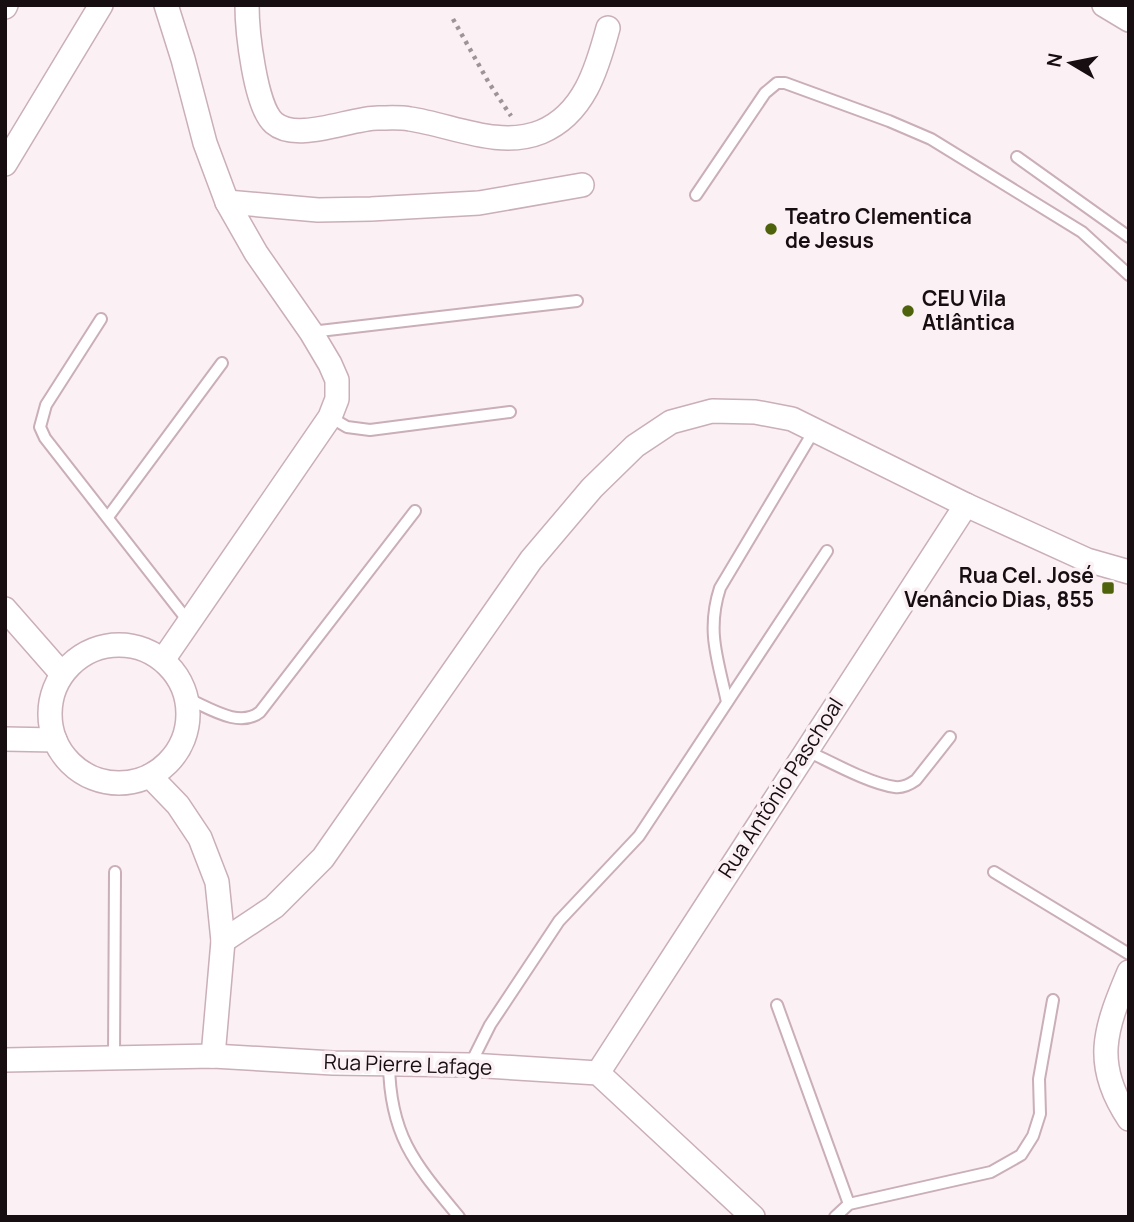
<svg xmlns="http://www.w3.org/2000/svg" width="1134" height="1222" font-family="Manrope,sans-serif">
<style>
.lines{fill:none;stroke-linecap:round;stroke-linejoin:round}
.service-casing{stroke:#caaeb8;stroke-width:14}
.minor-casing{stroke:#caaeb8;stroke-width:26}
.path{stroke:#9e9498;stroke-width:4.5;stroke-dasharray:3.5 5;stroke-linecap:butt}
.service{stroke:#fff;stroke-width:10}
.minor{stroke:#fff;stroke-width:23}
.poi-dot{fill:#4d620b;stroke:#fbf0f4;stroke-width:2.5}
.labels{text-anchor:middle;stroke-width:7;stroke-linejoin:round;paint-order:stroke}
.poi-label{font-size:21px;font-weight:bold;fill:#170e12;stroke:#fbf0f4;text-anchor:start}
.street-label{font-size:21px;fill:#170e12;stroke:#fbf0f4}
</style>
<rect width="100%" height="100%" fill="#fbf0f4"/>
<g class="lines">
<g class="service-casing">
<g id="service">
<polyline points="1017,157 1129,237"/>
<polyline points="696,195 765,93 777,83 785,83 889,121 931,139 1082,232 1129,275"/>
<polyline points="101,319 46,405 40,427 45,438 188,621"/>
<polyline points="311,332 577,301"/>
<polyline points="330,417 347,427 370,430 510,412"/>
<polyline points="108,517 222,363"/>
<path d="M186 698C208 707 239 729 260 712L415 511"/>
<path d="M727 702C718 660 706 631 720 588L815 429"/>
<path d="M805 750C829 761 870 784 895 787 903 788 909 785 916 780L950 737"/>
<polyline points="994,872 1129,954"/>
<polyline points="777,1005 849,1204"/>
<polyline points="114,1058 115,872"/>
<path d="M389 1064C390 1136 415 1164 459 1217"/>
<polyline points="470,1065 490,1025 559,921 639,836 827,551"/>
<polyline points="835,1217 849,1204 991,1172 1021,1155 1033,1136 1040,1114 1039,1079 1053,1000"/>
</g>
</g>
<g class="minor-casing">
<g id="minor">
<path d="M247 5C247 30 255 107 274 123 297 143 350 118 378 118 388 118 400 117 410 119 452 125 499 149 541 132 584 114 597 69 608 28"/>
<polyline points="1104,5 1129,20"/>
<polyline points="5,7 6,5"/>
<polyline points="5,164 101,5"/>
<polyline points="227,202 318,210 371,209 479,203 582,185"/>
<polyline points="5,609 62,674"/>
<circle cx="119" cy="714" r="69"/>
<polyline points="163,660 330,417 337,399 337,380 330,364 311,332 256,253 227,202 205,143 183,59 166,5"/>
<polyline points="5,739 55,740"/>
<polyline points="150,776 178,805 200,838 217,882 223,941 213,1056"/>
<polyline points="223,941 274,907 323,858 531,560 592,488 635,446 671,422 712,411 755,412 792,419 966,505 1087,560 1129,572"/>
<path d="M1129 972C1105 1029 1092 1064 1129 1119"/>
<polyline points="5,1060 213,1056 333,1063 470,1065 598,1073 753,1217"/>
<polyline points="598,1073 966,505"/>
</g>
</g>
<polyline class="path" points="453,19 489,83 511,116"/>
<use href="#service" class="service"/>
<use href="#minor" class="minor"/>
</g>
<g class="poi-dot">
<circle cx="771" cy="229" r="7"/>
<circle cx="908" cy="311" r="7"/>
<rect x="1101" y="581" width="14" height="14" rx="3.5"/>
</g>
<g class="labels">
<g class="poi-label">
<text x="785" y="224">Teatro Clementica<tspan x="785" dy="24">de Jesus</tspan></text>
<text x="922" y="306">CEU Vila<tspan x="922" dy="24">Atlântica</tspan></text>
<text x="1094" y="583" text-anchor="end">Rua Cel. José<tspan x="1094" dy="24">Venâncio Dias, 855</tspan></text>
</g>
<g class="street-label">
<text transform="translate(781 788) rotate(-57)" y="7">Rua Antônio Paschoal</text>
<text transform="translate(408 1065) rotate(2)" y="7">Rua Pierre Lafage</text>
</g>
</g>
<rect width="1134" height="1222" fill="none" stroke="#170e12" stroke-width="14"/>
<g transform="translate(1071 63) rotate(280)" stroke="#fbf0f4" stroke-width="5" paint-order="stroke">
<path d="M0-5L12 26L0 18L-12 26Z" fill="#170e12"/>
<text y="-10" font-size="19" font-weight="bold" text-anchor="middle" fill="#170e12">N</text>
</g>
</svg>
